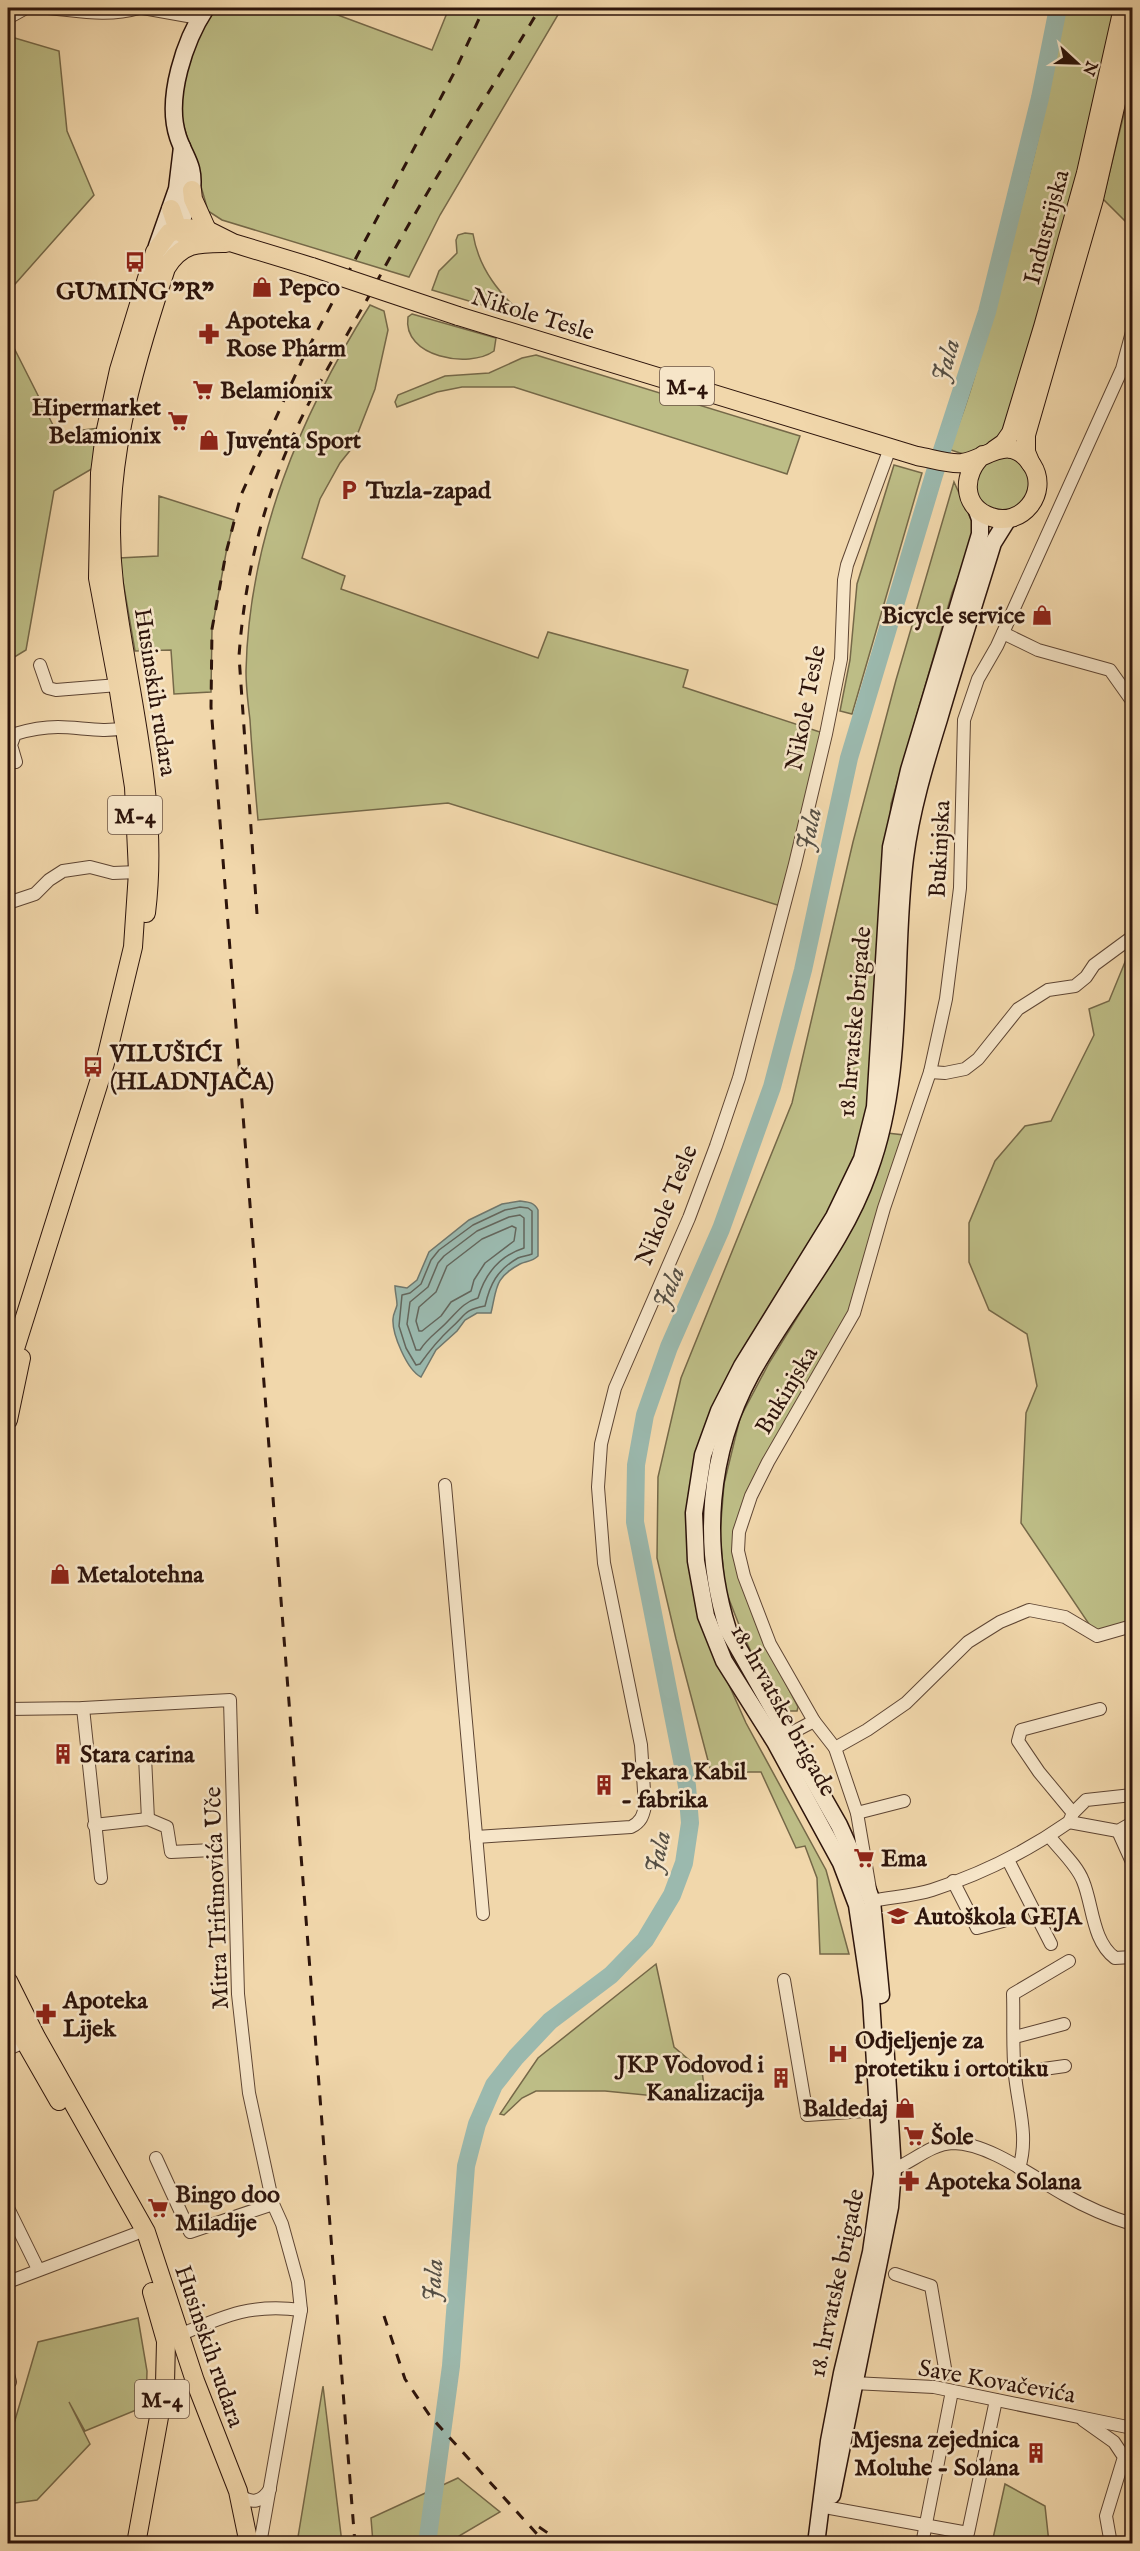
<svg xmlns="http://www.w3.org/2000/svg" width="1140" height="2551" font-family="'IM FELL English',serif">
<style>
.green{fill:#bdbd86;stroke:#756848;stroke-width:1.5}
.water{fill:#9bb9ae;stroke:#6f776d;stroke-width:1.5}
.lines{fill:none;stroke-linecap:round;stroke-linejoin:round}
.shore{stroke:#64665c;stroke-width:1.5}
.river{stroke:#9bb9ae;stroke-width:18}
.street-casing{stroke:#5e4533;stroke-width:14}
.secondary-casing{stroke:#2d140b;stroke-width:19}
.primary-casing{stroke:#2d140b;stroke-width:20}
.street{stroke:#f6e5c8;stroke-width:12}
.secondary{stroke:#f6e5c8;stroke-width:16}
.primary{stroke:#f1d7ab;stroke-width:18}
.rail{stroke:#2d140b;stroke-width:3;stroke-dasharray:10 10;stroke-linecap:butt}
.primary-bridge-casing{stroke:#2d140b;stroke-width:20;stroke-linecap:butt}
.primary-bridge{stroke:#f1d7ab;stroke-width:18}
.labels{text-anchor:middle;stroke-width:5;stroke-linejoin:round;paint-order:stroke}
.shield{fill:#f6e5c8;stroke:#695344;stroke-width:1.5}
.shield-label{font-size:22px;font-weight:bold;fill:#2d140b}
.street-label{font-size:24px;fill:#2d140b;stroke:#f6e5c8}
.poi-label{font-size:24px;font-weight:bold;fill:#2d140b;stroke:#f6e5c8;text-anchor:start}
.water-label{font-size:26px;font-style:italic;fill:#544e44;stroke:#f6e5c8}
</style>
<rect width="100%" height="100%" fill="#f1d7ab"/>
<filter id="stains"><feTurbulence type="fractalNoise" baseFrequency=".00333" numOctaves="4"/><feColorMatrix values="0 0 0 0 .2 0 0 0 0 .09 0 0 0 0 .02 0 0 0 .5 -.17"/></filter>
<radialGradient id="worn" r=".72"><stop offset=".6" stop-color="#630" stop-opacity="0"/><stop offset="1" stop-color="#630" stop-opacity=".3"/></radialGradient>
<g class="green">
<polygon points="206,8 319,8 432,50 449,8 562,8 440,215 409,277 222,220 208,211 175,95"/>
<path d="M1064 8H1119L1091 126 1006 431 998 439 966 455 948 449C970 403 981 351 995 301 1022 205 1049 106 1064 8Z"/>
<polygon points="8,36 59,51 67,131 94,195 8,292"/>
<polygon points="1132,81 1132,234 1126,222 1103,199"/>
<path d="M465 233 473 234C479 270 500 294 526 318L432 290 439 271 457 253 456 240 458 235Z"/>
<path d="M370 305 384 311 388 330 375 389 352 448 340 463 320 499 302 558 345 576 341 589 538 658 548 632 688 670 683 687 826 734 784 907 448 803 258 820C255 787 252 754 250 720 248 704 246 687 246 671 249 538 300 416 370 305Z"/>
<path d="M412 314 496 338 494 351C469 369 402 357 408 317Z"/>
<polygon points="8,336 57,433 99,428 95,467 54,491 26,650 8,661"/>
<polygon points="536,355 800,436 787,474 514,387 462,387 437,392 397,407 395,402 398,395 445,376 489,373 522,358"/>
<path d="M1001 453 1028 466 1031 495 1009 514 981 506C969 470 968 473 1001 453Z"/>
<polygon points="894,465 922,473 852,714 840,711 850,660 857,584"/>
<polygon points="954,482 974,526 973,540 952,593 891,804 870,1105 859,1154 816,1238 691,1495 712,1647 746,1723 826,1870 849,1954 820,1954 817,1878 805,1846 796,1848 761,1772 711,1772 676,1639 657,1558 658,1477 681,1378 792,1103 853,842 896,680"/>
<polygon points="159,496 234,520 226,553 212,629 211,692 174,694 171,650 135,651 119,558 158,556"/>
<polygon points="1132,945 1132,1626 1097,1636 1021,1523 1026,1413 1037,1386 1027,1334 989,1310 969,1262 969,1223 995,1161 1025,1126 1051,1121 1094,1035 1089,1009 1109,1001"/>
<polygon points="887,1133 904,1135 855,1298 840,1330 753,1479 741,1508 734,1550 766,1645 798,1707 797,1711 780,1711 743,1635 725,1589 720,1534 724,1484 740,1418 769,1363 811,1295 843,1237"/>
<polygon points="656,1964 674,2047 702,2071 706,2101 605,2091 536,2091 522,2098 504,2115 500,2114 538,2058"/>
<polygon points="138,2318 147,2371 146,2406 85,2431 69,2402 90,2444 37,2500 8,2504 8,2427 13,2427 38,2342"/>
<polygon points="323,2386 342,2543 297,2543"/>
<polygon points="458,2478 500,2512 459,2536 457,2543 373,2543 371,2518"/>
<polygon points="1005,2484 1045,2506 1049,2543 992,2543"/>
</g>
<path class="water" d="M520 1201C528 1202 534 1202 538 1210V1256C532 1262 526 1261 520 1264 494 1278 497 1288 491 1313H477L465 1320 457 1331 436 1350 421 1377C407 1370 392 1334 393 1319 393 1314 396 1310 397 1305 397 1299 395 1292 395 1286L407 1288 417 1280 429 1252 469 1220 502 1204Z"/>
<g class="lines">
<g class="shore">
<path d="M520 1207 528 1208 532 1211V1254C527 1256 522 1256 518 1258 497 1270 490 1284 485 1306 463 1310 466 1315 451 1328 438 1340 430 1350 420 1364L416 1365 406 1348 399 1326 402 1295 410 1293 421 1284 431 1260 439 1250 473 1225 505 1210Z"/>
<path d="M520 1215 524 1218V1248C499 1256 485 1274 478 1298 464 1302 458 1311 448 1321 438 1332 428 1337 420 1350H416L407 1324 410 1302 428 1287 438 1263 444 1256 477 1231 509 1217Z"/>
<polygon points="512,1226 516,1228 514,1241 485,1263 474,1280 471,1291 451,1302 441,1316 422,1331 419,1331 416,1321 419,1307 436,1292 447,1266 482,1239"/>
</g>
<polyline class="river" points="427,2544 451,2366 466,2166 477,2124 494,2085 516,2057 550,2021 611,1975 645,1940 672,1895 684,1863 690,1823 687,1786 635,1522 636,1465 645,1415 669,1347 721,1229 772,1087 803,970 849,758 934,475 987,312 1040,98 1058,8"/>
<g class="street-casing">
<g id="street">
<path d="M48 8C80 11 108 17 139 8"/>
<polyline points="143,8 199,18"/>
<polyline points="8,18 26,8 32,8"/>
<path d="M1132 332 1122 369 997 646 978 679 964 720 960 888 946 999 930 1072 884 1208 854 1313 768 1462 751 1496 739 1532 738 1551 744 1576 770 1644 814 1721 835 1748 857 1813 872 1901C891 1897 913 1896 932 1890 982 1874 1026 1852 1069 1822L1073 1813 1086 1800 1132 1795"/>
<polyline points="1003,633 1038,650 1110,670 1132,701"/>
<polyline points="40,665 48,688 56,690 118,685"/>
<path d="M16 762 11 745 15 734C28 730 44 727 58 727 80 727 103 733 124 728"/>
<polyline points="8,903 35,894 49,880 63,871 90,867 113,873 138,872"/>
<polyline points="930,1072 945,1073 965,1069 978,1059 1018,1009 1048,990 1075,986 1086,977 1094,965 1132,937"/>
<polyline points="445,1485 483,1914"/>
<polyline points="83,1708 101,1878"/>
<path d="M8 1709 83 1708 230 1700 238 1994 249 2093 273 2204 282 2224 298 2282 301 2310C249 2303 222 2317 175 2337"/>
<polyline points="780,1739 814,1721"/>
<polyline points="835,1748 867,1730 906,1703 968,1642 1000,1622 1029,1610 1065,1617 1097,1636 1132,1626"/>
<polyline points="145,1757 148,1819"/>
<polyline points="857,1813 904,1801"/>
<polyline points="1073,1813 1039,1772 1018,1741 1021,1730 1100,1709"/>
<polyline points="1069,1822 1118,1831 1132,1823"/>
<polyline points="94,1825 148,1819 167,1827 171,1852 213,1850"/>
<polyline points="1118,1831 1132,1862"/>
<path d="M1049 1836C1060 1850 1077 1865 1083 1881 1093 1905 1092 1941 1115 1958L1132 1957"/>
<path d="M476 1837 631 1827C641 1822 643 1816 645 1806L641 1745 604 1563 598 1487 601 1444 615 1388 689 1218 716 1146 739 1078 795 864 826 734 841 659 844 580 847 565 890 448"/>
<polyline points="1008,1860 1051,1944"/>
<polyline points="953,1881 977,1928 1003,1921"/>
<polyline points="784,1980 807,2115 879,2110"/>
<polyline points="1015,2037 1064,2024"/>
<polyline points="8,2049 31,2039"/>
<polyline points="1015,2073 1065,2066"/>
<polyline points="156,2158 190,2232 273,2204"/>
<path d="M1019 2168C1029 2137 1018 2106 1015 2075 1012 2048 1014 2021 1013 1994L1069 1961"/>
<path d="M886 2172C909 2166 928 2144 953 2143 989 2143 1034 2178 1065 2195 1086 2207 1109 2217 1132 2224"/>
<polyline points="8,2208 38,2269"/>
<polyline points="895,2274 931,2286 946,2374"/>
<polyline points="8,2282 135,2234"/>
<polyline points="8,2374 10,2382"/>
<polyline points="853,2383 934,2387 1132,2428"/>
<polyline points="1083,2420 1114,2442 1124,2457 1106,2516 1111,2544"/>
<path d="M239 2494C251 2505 262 2502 270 2489"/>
<polyline points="830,2508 968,2533 996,2400"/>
<polyline points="260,2544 301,2310"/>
<polyline points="922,2544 952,2391"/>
</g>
</g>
<g class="secondary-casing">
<g id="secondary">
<polyline points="157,246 177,189 182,147"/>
<path d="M167 266 192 190C195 165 185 158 178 137 165 98 185 40 206 8"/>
<path d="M881 1995 872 1901 863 1878 839 1825 728 1630C701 1545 708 1453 751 1374 789 1304 842 1248 869 1171 906 1071 892 962 905 858 911 811 925 764 939 719 956 660 975 602 993 543L1008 519"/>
<polyline points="832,2495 890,2207 893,2170 885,2041"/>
<polyline points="816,2544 829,2441 842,2373 871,2252 882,2174 871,1999 857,1905 841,1863 775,1742 724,1661 706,1616 696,1561 694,1513 703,1455 719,1411 742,1366 834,1217 862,1159 875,1107 891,847 909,770 980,534 980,519 976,508"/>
</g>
</g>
<g class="primary-casing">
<g id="primary">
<polyline points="192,190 193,199 207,230"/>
<polyline points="171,209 178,230 187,237"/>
<path d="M458 316 917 456C930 458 951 465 962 463 986 460 1010 431 1032 465 1050 493 1021 528 991 517 961 507 962 473 983 455"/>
<polyline points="994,450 1004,443 1011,433 1043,327 1086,173 1123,8"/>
<polyline points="1031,464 1026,452 1026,435 1094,199 1132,33"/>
<path d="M146 913C160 801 128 694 114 584 101 474 132 371 166 268 182 242 199 243 226 243"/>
<polyline points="8,1371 105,1063 133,947 138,872 134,787 118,685 98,578 100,473 105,434 119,370 155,252 169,233 186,228 207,230 233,243 312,267"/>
<polyline points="8,1420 21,1358"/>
<polyline points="8,1981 36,2037 146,2232 195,2381 238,2491 249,2544"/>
<polyline points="8,2012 59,2101"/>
<polyline points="136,2544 165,2384 166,2341 152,2292"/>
</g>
</g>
<use href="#street" class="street"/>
<use href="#secondary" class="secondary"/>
<use href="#primary" class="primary"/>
<g class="rail">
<path d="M257 914 239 656C244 587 258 522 284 457 308 397 344 342 375 285 426 190 485 100 540 8"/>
<polyline points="384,2316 405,2379 430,2416 546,2544"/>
<polyline points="539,2527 564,2544"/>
<polyline points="355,2544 211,707 212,629 226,553 241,495 304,356 455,71 484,8"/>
</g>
<g class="primary-bridge-casing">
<polyline id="primary-bridge" points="312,267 458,316"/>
</g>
<use href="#primary-bridge" class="primary-bridge"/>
</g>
<defs>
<g id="bus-bare" transform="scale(1.62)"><path d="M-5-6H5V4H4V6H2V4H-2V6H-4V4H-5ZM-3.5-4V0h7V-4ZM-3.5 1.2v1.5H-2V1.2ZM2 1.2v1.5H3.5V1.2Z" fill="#8f2418" stroke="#f6e5c8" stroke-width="2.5" paint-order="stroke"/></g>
<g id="shop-bare" transform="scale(1.62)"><path d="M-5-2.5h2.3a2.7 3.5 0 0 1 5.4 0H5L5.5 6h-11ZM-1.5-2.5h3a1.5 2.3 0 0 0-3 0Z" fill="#8f2418" stroke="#f6e5c8" stroke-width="2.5" paint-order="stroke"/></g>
<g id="pharmacy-bare" transform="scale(1.62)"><path d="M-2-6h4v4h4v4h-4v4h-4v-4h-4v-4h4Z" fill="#8f2418" stroke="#f6e5c8" stroke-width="2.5" paint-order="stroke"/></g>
<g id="supermarket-bare" transform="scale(1.62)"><path d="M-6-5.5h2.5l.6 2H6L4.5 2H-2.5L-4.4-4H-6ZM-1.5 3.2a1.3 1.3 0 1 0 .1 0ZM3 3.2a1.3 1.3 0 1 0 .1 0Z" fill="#8f2418" stroke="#f6e5c8" stroke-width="2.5" paint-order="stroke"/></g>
<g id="parking-bare" transform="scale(1.62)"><path d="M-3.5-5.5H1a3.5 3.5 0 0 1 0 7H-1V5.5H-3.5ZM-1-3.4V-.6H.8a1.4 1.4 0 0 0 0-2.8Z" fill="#8f2418" stroke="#f6e5c8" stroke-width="2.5" paint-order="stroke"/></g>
<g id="building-bare" transform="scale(1.62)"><path d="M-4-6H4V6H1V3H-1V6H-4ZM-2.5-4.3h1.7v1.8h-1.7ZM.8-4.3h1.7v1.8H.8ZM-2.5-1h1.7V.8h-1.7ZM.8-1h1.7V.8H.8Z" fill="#8f2418" stroke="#f6e5c8" stroke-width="2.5" paint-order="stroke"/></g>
<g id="school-bare" transform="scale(1.62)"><path d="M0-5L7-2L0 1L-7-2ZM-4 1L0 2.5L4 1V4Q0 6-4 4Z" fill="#8f2418" stroke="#f6e5c8" stroke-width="2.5" paint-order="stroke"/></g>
<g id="hospital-bare" transform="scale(1.62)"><path d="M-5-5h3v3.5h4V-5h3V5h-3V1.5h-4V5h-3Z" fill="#8f2418" stroke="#f6e5c8" stroke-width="2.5" paint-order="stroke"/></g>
</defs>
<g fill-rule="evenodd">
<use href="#bus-bare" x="135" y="262"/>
<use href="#shop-bare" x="262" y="287"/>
<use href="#pharmacy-bare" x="209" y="334"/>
<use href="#supermarket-bare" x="203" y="390"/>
<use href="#supermarket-bare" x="178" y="421"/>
<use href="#shop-bare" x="209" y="440"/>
<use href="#parking-bare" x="349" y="490"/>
<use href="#shop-bare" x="1042" y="615"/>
<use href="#bus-bare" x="93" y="1067"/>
<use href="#shop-bare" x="60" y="1574"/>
<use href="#building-bare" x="63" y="1754"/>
<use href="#building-bare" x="604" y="1785"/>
<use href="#supermarket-bare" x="864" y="1858"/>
<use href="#school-bare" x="898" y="1916"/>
<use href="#pharmacy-bare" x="46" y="2014"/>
<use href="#hospital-bare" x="838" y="2054"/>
<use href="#building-bare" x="781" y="2078"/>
<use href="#shop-bare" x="905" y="2108"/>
<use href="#supermarket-bare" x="914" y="2136"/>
<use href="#pharmacy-bare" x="909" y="2181"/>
<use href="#supermarket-bare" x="158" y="2208"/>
<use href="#building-bare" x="1036" y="2453"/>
</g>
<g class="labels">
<g class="shield">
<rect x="660" y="367" width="54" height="38" rx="4.5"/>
<rect x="108" y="796" width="54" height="38" rx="4.5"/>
<rect x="135" y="2380" width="54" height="38" rx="4.5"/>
</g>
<g class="shield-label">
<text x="687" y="394">M-4</text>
<text x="135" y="823">M-4</text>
<text x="162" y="2407">M-4</text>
</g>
<g class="street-label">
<text transform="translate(1046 227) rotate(-75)" y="8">Industrijska</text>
<text transform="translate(533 314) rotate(17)" y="8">Nikole Tesle</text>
<text transform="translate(156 692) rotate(81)" y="8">Husinskih rudara</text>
<text transform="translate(805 708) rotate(-79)" y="8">Nikole Tesle</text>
<text transform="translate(939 849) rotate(-87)" y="8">Bukinjska</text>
<text transform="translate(854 1022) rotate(-85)" y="8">18. hrvatske brigade</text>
<text transform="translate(666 1205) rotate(-68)" y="8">Nikole Tesle</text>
<text transform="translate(786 1390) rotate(-59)" y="8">Bukinjska</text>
<text transform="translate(784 1710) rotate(61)" y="8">18. hrvatske brigade</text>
<text transform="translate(216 1898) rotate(-92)" y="8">Mitra Trifunovića Uče</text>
<text transform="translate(836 2283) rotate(-78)" y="8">18. hrvatske brigade</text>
<text transform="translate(210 2346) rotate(71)" y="8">Husinskih rudara</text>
<text transform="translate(997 2381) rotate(10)" y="8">Save Kovačevića</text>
</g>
<g class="poi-label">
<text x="279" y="295">Pepco</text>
<text x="135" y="299" text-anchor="middle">GUMING "R"</text>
<text x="226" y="328">Apoteka<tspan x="226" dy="28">Rose Pharm</tspan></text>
<text x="220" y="398">Belamionix</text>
<text x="161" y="415" text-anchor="end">Hipermarket<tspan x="161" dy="28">Belamionix</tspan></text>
<text x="226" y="448">Juventa Sport</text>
<text x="366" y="498">Tuzla-zapad</text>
<text x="1025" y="623" text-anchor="end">Bicycle service</text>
<text x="110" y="1061">VILUŠIĆI<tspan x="110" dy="28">(HLADNJAČA)</tspan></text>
<text x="77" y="1582">Metalotehna</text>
<text x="80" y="1762">Stara carina</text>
<text x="621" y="1779">Pekara Kabil<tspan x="621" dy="28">- fabrika</tspan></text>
<text x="881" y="1866">Ema</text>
<text x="915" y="1924">Autoškola GEJA</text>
<text x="63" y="2008">Apoteka<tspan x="63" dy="28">Lijek</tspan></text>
<text x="855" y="2048">Odjeljenje za<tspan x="855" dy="28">protetiku i ortotiku</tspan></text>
<text x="764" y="2072" text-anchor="end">JKP Vodovod i<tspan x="764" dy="28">Kanalizacija</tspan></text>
<text x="888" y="2116" text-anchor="end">Baldedaj</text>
<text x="931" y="2144">Šole</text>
<text x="926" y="2189">Apoteka Solana</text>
<text x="175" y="2202">Bingo doo<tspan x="175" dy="28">Miladije</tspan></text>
<text x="1019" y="2447" text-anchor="end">Mjesna zejednica<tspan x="1019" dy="28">Moluhe - Solana</tspan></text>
</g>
<g class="water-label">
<text transform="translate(945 360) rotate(-73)" y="9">Jala</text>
<text transform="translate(808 829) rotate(-78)" y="9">Jala</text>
<text transform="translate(668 1287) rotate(-66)" y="9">Jala</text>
<text transform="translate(657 1852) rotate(-77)" y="9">Jala</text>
<text transform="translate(432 2280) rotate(-86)" y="9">Jala</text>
</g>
</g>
<rect width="1140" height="2551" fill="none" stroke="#f1d7ab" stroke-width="30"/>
<rect x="9" y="9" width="1122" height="2533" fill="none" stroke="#2d140b" stroke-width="3"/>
<rect x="15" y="15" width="1110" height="2521" fill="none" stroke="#2d140b" stroke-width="1.5"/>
<g transform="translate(1077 63) rotate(112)" stroke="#f6e5c8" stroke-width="4.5" paint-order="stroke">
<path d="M0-4.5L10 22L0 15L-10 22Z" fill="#2d140b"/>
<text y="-9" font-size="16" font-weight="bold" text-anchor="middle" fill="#2d140b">N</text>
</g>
<rect width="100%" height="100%" filter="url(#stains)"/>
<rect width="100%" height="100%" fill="url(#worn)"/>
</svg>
